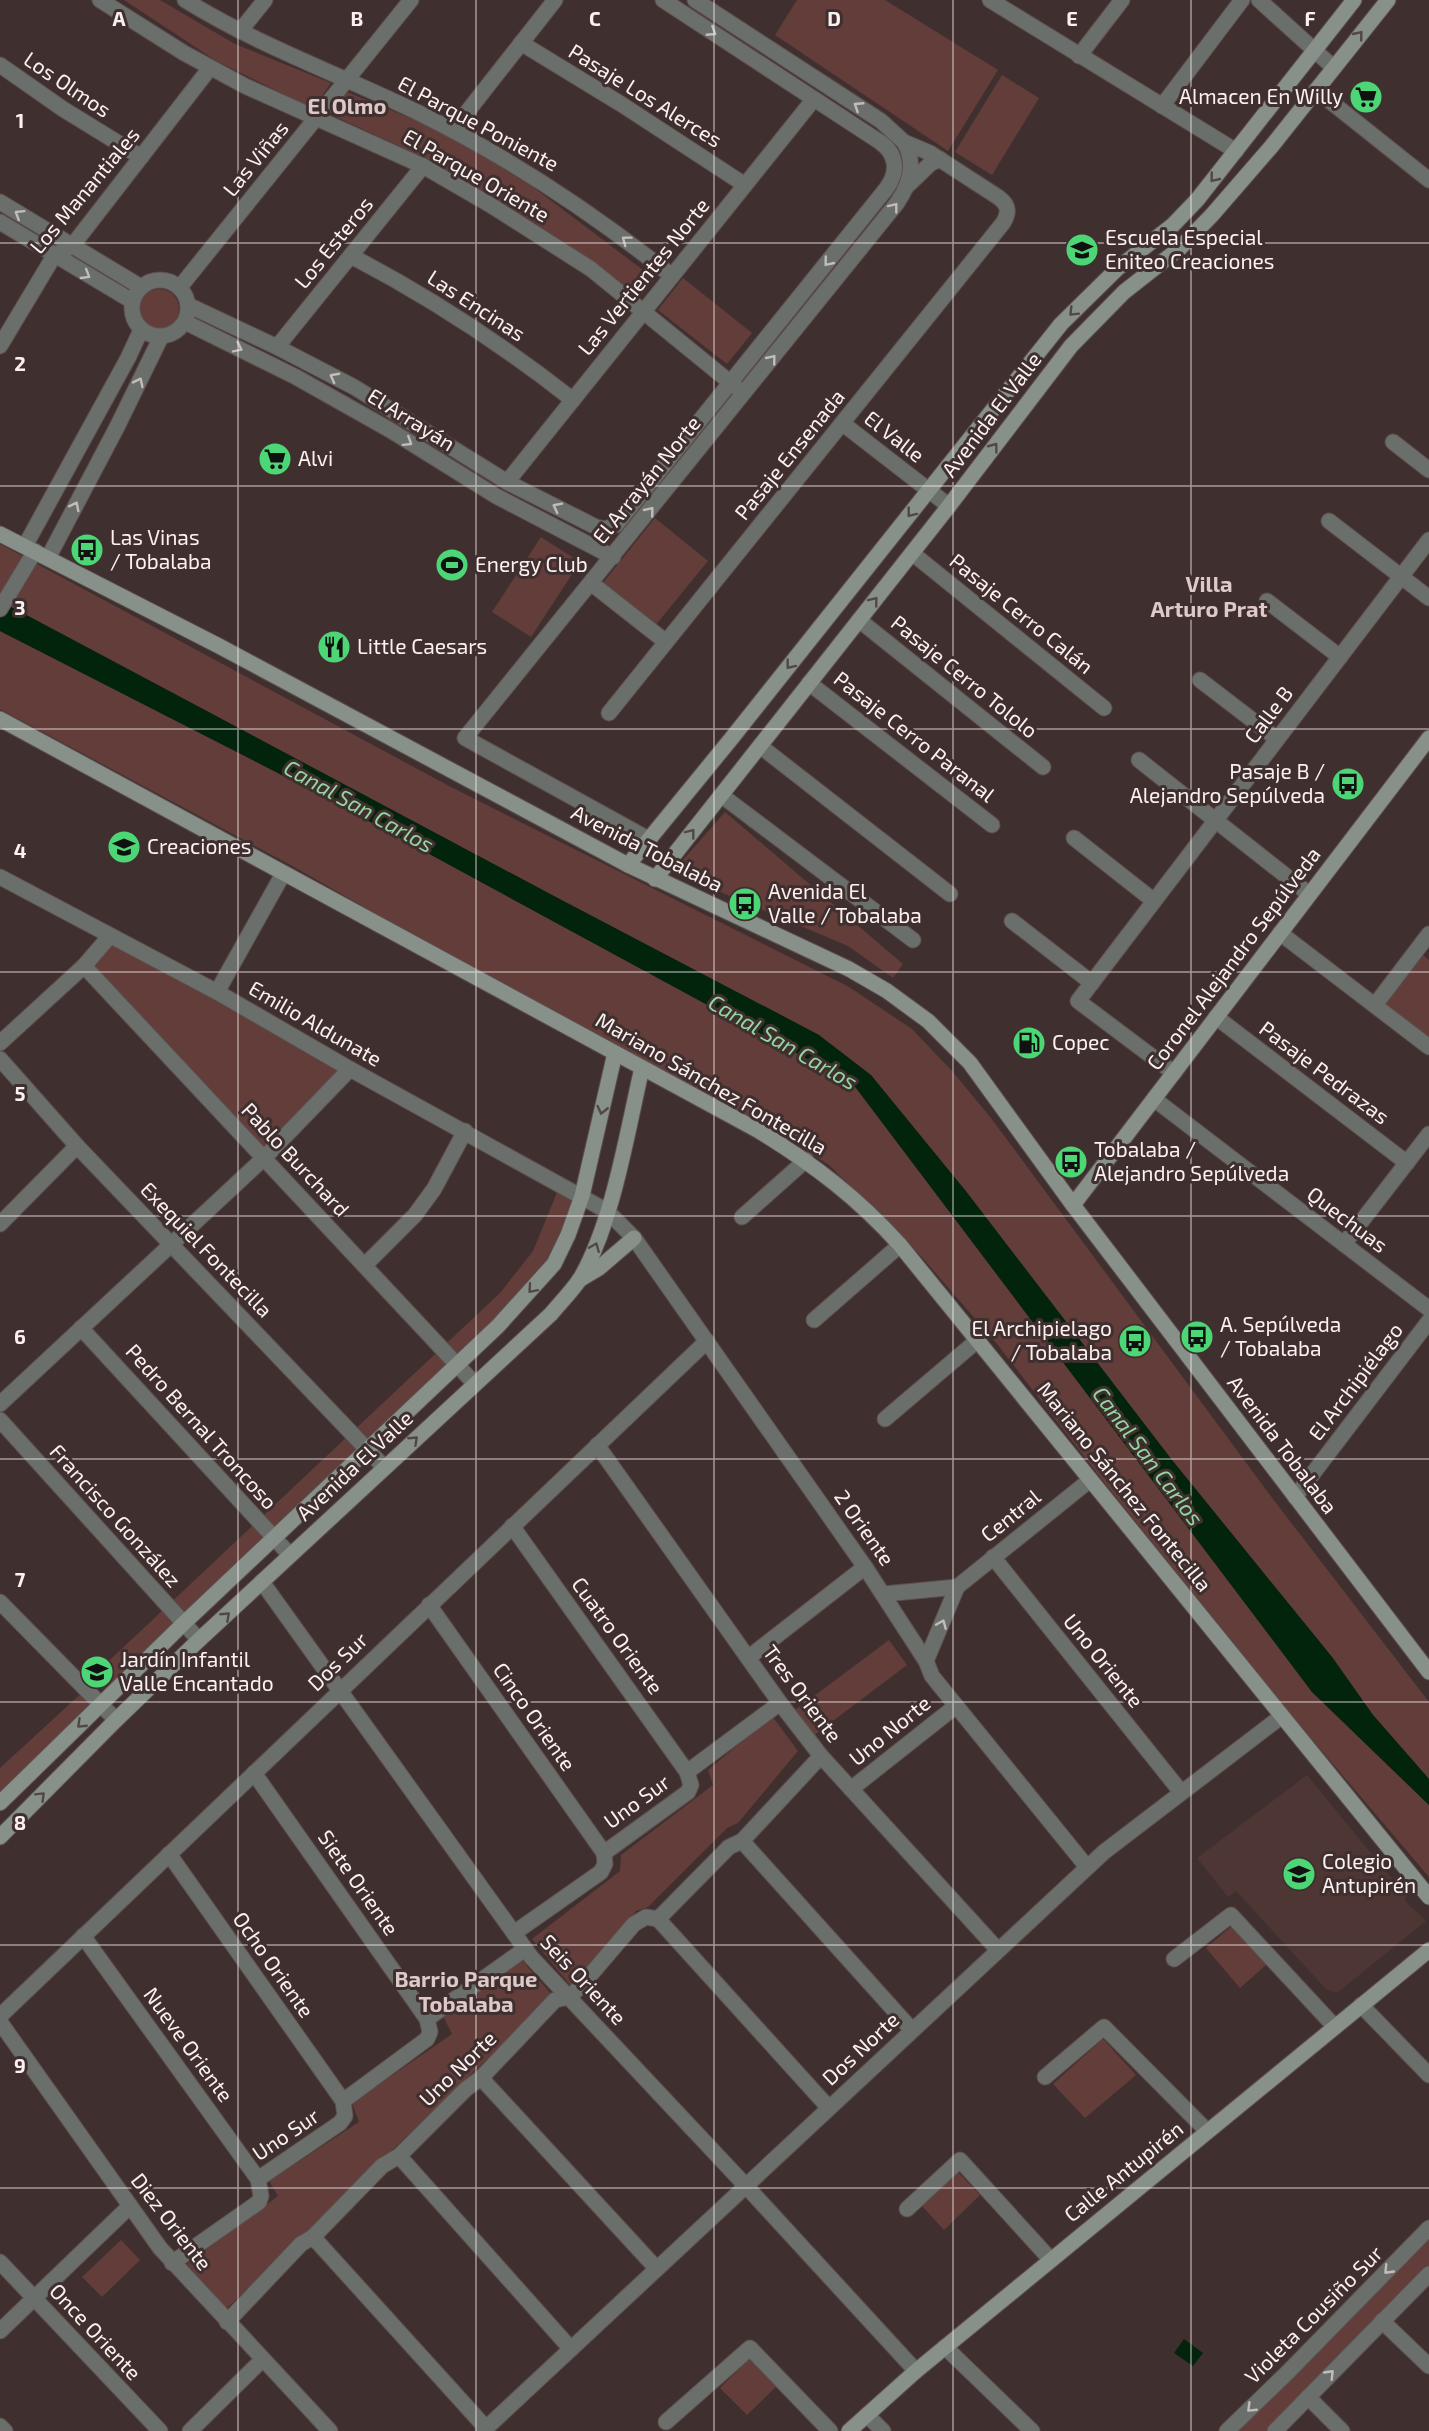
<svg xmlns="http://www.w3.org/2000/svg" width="1429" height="2431" font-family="'Exo 2',sans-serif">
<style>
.built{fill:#4d3634}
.green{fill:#623d3a}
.water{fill:#02230c}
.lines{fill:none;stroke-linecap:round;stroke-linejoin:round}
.street-casing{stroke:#5d4f4e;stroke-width:17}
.secondary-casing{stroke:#5d4f4e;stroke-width:17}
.street{stroke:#6a6f6b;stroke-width:15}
.secondary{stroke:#879089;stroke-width:15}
.oneway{stroke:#c2bdbb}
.oneway2{stroke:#514846}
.grid{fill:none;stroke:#fcf1f0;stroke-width:1.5;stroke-opacity:0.55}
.labels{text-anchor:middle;stroke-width:6;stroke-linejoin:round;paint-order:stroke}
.street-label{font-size:21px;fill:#fcf1f0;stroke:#3f302f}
.poi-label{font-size:21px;fill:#fcf1f0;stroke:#3f302f;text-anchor:start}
.neighbourhood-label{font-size:22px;font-weight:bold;fill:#ddc9c7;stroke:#3f302f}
.water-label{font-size:22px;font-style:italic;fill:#92d6a0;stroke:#3f302f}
.grid-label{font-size:20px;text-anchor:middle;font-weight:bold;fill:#fcf1f0;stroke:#3f302f;stroke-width:6;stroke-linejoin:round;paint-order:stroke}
</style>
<rect width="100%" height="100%" fill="#3f302f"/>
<polygon class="built" points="1307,1775 1406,1896 1405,1901 1426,1921 1337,1993 1326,1989 1236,1891 1228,1897 1197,1858"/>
<g class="green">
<polygon points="124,0 160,0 235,44 331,83 313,109 215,60"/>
<polygon points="797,0 885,0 998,70 948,151 775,35"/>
<polygon points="1002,75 1039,98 992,175 955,152"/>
<polygon points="345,91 448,134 533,187 655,279 640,297 534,222 430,160 332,115"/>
<polygon points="683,278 752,333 727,364 658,310"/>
<circle cx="159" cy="309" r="20"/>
<polygon points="655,518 708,561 654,627 602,584"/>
<polygon points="541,537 580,562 531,637 492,612"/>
<polygon points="0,544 449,786 849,987 912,1029 952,1071 991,1118 1273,1499 1429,1702 1429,1779 1373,1715 1332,1657 1172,1460 965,1190 819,1035 552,895 0,601"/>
<polygon points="0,631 317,793 853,1084 1312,1692 1429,1805 1429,1877 1293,1717 1107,1486 997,1344 920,1255 829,1165 787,1138 634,1062 296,868 0,709"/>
<polygon points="725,812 903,964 893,978 848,946 680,875 682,861"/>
<polygon points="109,937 350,1069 264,1158 84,966"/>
<polygon points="1423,955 1429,960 1429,1042 1383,1008"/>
<polygon points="560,1185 582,1196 554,1264 115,1689 97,1672 500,1293 533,1251"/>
<polygon points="889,1640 907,1665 813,1736 794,1711"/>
<polygon points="86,1689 101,1705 0,1803 0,1768"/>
<polygon points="772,1716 798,1751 738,1823 727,1828 648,1907 636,1911 570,1985 532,1939 620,1871 621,1855 713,1785 708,1770"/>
<polygon points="1233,1925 1267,1964 1240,1988 1206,1948"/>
<polygon points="519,1957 553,1996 225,2310 187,2264 278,2196 269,2181 359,2122 352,2103 452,2034 442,2014"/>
<polygon points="1103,2039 1136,2075 1085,2118 1053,2084"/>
<polygon points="957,2171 980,2195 944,2230 921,2205"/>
<polygon points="1429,2232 1429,2269 1271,2431 1229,2431"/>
<polygon points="121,2240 140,2260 102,2297 82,2277"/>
<polygon points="751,2357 778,2385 747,2415 720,2388"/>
</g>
<g class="water">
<polygon points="0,601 552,895 819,1035 871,1075 965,1190 1172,1460 1332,1657 1373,1715 1429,1779 1429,1805 1312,1692 853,1084 317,793 0,631"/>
<polygon points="1184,2339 1203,2353 1193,2366 1174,2353"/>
</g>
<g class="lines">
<g class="street-casing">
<g id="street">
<polyline points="100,0 184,53 245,86 423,166 492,206 591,269 737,388"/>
<path d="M185 0C259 46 341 75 419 113 510 158 593 213 672 276"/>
<polyline points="990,0 1236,151"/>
<polyline points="1259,0 1333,67"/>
<polyline points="240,31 265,0"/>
<polyline points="521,43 621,104 745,185"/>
<polyline points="1079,56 1122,0"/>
<polyline points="0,65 63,109 141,157"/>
<polyline points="1316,90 1429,180"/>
<polyline points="1162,106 1242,0"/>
<polyline points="453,130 555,0"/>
<polyline points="907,186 930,164 940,159"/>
<polyline points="0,202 141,287"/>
<polyline points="0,222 132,301"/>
<path d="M351 256C430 297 503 345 573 400"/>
<circle cx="160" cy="308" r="28"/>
<polyline points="180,287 411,0"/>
<path d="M188 305 277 347 354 387 507 482 596 527 605 529 616 525 886 189C899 172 897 154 880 142L663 0"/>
<polyline points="185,322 296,377 390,430 496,496 613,557"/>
<polyline points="0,346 54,256 72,246 210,68"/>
<polyline points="277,347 423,166"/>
<polyline points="842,423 949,506"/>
<polyline points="1393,442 1429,470"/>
<polyline points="507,482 814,99"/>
<polyline points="1329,521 1429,598"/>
<polyline points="25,546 128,358 141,330"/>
<polyline points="912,553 1104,708"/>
<polyline points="48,558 117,427 161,337"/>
<polyline points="591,583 666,642"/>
<polyline points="1267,601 1340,657"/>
<polyline points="0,609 35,551"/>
<polyline points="859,620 1043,767"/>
<polyline points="1200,680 1277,739"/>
<polyline points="809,683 992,825"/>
<path d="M609 713 1003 223C1010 212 1008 204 998 197L930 153 904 142 881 121 695 0"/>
<polyline points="760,746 950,894"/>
<polyline points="1139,760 1309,894"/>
<polyline points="721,795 913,940"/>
<polyline points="1074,838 1154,901"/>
<path d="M650 840 465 738 897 203C910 184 916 162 904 142"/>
<polyline points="0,877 217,992 350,1069 607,1211 634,1238 865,1567 926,1661 932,1676 1087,1867"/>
<polyline points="1012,921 1092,983"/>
<polyline points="1280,933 1429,1047"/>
<polyline points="84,966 475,1384"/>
<polyline points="217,992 283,874"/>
<polyline points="1375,1005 1429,934"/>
<polyline points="1216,1017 1407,1163"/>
<polyline points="0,1043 84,966 109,937"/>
<polyline points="0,1059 77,1146 384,1467"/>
<polyline points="1174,1073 1078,1001 1429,540"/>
<polyline points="1154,1099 1429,1309"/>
<polyline points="742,1217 806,1160"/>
<polyline points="0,1224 77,1146"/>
<polyline points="1344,1244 1429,1134"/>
<polyline points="365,1265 415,1215 434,1189 465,1131"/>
<polyline points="814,1320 900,1245"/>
<polyline points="81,1328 290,1555"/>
<polyline points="0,1404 264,1158 350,1069"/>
<polyline points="885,1419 979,1339"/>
<polyline points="0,1420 199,1640"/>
<polyline points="597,1445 780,1703 821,1756 998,1950"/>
<polyline points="1295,1497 1429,1321"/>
<polyline points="512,1526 687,1772 691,1785 688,1792 604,1853"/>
<polyline points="993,1557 1181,1792"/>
<polyline points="262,1582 531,1957 746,2186 916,2371"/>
<polyline points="884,1594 957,1587"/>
<polyline points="0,1602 116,1720"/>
<polyline points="429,1605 604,1853"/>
<polyline points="748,1658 865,1567"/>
<polyline points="926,1661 957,1587 1090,1480"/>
<polyline points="687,1772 780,1703"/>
<polyline points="254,1773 427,2019 430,2032 427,2039 343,2101"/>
<polyline points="851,1789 956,1706"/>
<polyline points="742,1841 912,2030"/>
<polyline points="169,1854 343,2101 345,2116 340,2123 258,2179"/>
<polyline points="658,1919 829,2108"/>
<polyline points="658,1919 729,1847 742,1841 821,1756"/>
<polyline points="514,1933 601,1872 605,1864 604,1853"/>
<polyline points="83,1936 258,2179 261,2196 259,2202 172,2263"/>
<polyline points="1174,1959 1231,1915 1335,2027"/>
<polyline points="1361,2005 1429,2075"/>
<polyline points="0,2016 707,1341"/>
<polyline points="427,2019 525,1949"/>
<polyline points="0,2022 160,2248 330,2431"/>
<polyline points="1045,2077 1104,2027 1207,2131"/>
<polyline points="481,2078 657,2269"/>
<polyline points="399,2156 571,2349"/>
<polyline points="907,2209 960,2160 1051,2260"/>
<polyline points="313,2237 486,2428"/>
<polyline points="0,2262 160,2431"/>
<polyline points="1382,2321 1429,2366"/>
<polyline points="227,2322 301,2244 313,2237 382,2166 399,2156 466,2089 481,2078 555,2000 569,1997 580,1987 634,1924 646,1917 658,1919"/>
<polyline points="0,2331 130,2206"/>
<polyline points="945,2347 1032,2431"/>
<polyline points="1308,2397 1342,2431"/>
<polyline points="867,2415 883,2431"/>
<polyline points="666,2422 750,2348 830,2431"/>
<polyline points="0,2426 5,2431"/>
<polyline points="190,2431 262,2360"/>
<polyline points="483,2431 1104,1852 1282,1716"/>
<polyline points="1227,2431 1287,2373 1429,2228"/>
<polyline points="1275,2431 1429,2274"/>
</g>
</g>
<g class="secondary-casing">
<g id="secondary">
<polyline points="0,534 219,646 628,865 849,969 887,991 928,1021 970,1063 1073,1205 1429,1672"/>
<path d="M0 719 759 1131C813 1164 858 1198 900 1245L1429 1897"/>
<polyline points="628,865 731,739 1061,324 1118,268 1173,225 1197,200 1354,0"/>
<polyline points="655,879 949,506 1071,346 1124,292 1180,248 1212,215 1271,147 1388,0"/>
<polyline points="1073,1205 1429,738"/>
<polyline points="579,1280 599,1268 634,1238"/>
<polyline points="0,1803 183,1624 498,1326 554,1264 568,1235 582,1196 615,1053"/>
<path d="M0 1837 116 1720 199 1640 551 1314C560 1303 572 1291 580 1279 613 1223 627 1132 642 1068"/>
<polyline points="849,2431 916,2371 1429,1950"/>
</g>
</g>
<use href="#street" class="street"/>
<use href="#secondary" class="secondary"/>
</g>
<defs><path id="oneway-chevron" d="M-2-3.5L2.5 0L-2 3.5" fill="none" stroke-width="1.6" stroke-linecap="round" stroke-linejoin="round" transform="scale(1.5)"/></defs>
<g class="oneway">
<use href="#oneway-chevron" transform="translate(712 32) rotate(33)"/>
<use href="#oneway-chevron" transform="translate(858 106) rotate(-147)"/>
<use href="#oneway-chevron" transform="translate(894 207) rotate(-52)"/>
<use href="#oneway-chevron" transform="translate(19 214) rotate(-148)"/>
<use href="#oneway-chevron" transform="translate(626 240) rotate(-143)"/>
<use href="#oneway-chevron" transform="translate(828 262) rotate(129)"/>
<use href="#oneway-chevron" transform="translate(86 275) rotate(31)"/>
<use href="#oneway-chevron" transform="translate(238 348) rotate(26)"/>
<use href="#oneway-chevron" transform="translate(772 359) rotate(-51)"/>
<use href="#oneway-chevron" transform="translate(334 377) rotate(-152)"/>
<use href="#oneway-chevron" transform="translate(139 382) rotate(-64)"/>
<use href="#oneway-chevron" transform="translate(408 442) rotate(32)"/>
<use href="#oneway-chevron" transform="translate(75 506) rotate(-63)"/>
<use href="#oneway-chevron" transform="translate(557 507) rotate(-153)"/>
<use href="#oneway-chevron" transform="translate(650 511) rotate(-51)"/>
<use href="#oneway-chevron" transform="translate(942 1624) rotate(-67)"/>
<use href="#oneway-chevron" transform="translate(1388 2270) rotate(134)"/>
<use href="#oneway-chevron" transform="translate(1330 2374) rotate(-46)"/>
<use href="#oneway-chevron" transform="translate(1251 2408) rotate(136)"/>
</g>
<g class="oneway2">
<use href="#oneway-chevron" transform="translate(1359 35) rotate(-51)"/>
<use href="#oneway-chevron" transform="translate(1214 178) rotate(129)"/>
<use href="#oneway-chevron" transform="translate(1073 312) rotate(135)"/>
<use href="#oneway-chevron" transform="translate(994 447) rotate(-53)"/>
<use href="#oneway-chevron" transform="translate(911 513) rotate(128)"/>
<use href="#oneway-chevron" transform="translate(874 601) rotate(-52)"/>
<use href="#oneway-chevron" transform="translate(790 665) rotate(128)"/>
<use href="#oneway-chevron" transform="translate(691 833) rotate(-52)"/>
<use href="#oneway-chevron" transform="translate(602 1110) rotate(103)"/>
<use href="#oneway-chevron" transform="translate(595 1247) rotate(-68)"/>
<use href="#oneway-chevron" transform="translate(532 1289) rotate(131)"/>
<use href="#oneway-chevron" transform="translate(414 1440) rotate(-43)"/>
<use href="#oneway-chevron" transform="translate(226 1616) rotate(-43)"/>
<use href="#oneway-chevron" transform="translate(81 1724) rotate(136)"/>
<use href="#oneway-chevron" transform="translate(41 1796) rotate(-45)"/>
</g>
<path class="grid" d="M238 0V2431M476 0V2431M714 0V2431M953 0V2431M1191 0V2431M0 243H1429M0 486H1429M0 729H1429M0 972H1429M0 1216H1429M0 1459H1429M0 1702H1429M0 1945H1429M0 2188H1429"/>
<defs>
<g id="supermarket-disc" transform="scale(1.725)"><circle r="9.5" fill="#4dd676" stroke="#3f302f"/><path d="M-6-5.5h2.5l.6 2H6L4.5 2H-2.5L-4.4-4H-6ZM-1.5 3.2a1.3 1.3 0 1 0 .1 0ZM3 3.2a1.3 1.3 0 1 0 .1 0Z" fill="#111"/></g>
<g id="school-disc" transform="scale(1.725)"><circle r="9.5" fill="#4dd676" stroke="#3f302f"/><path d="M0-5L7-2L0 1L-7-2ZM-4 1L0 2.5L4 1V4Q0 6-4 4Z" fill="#111"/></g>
<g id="bus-disc" transform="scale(1.725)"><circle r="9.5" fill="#4dd676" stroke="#3f302f"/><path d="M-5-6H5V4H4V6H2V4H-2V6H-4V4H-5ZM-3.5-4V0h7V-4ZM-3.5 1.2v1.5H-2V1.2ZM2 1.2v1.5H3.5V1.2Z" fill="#111"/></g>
<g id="stadium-disc" transform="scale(1.725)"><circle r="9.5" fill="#4dd676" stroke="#3f302f"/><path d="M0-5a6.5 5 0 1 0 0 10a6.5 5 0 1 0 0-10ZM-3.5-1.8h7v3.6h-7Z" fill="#111"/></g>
<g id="restaurant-disc" transform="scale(1.725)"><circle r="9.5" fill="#4dd676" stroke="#3f302f"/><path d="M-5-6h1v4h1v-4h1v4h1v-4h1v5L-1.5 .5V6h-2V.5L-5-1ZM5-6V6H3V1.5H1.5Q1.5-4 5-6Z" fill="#111"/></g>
<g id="fuel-disc" transform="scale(1.725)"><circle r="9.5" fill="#4dd676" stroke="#3f302f"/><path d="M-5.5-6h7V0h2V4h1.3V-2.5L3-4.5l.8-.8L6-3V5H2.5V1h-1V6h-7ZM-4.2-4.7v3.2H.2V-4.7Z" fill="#111"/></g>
</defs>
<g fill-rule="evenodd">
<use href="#supermarket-disc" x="1366" y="97"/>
<use href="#school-disc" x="1082" y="250"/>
<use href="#supermarket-disc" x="275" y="459"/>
<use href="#bus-disc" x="87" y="550"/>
<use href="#stadium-disc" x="452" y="565"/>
<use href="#restaurant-disc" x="334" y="647"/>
<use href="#bus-disc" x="1348" y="784"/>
<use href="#school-disc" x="124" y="847"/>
<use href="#bus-disc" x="745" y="904"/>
<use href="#fuel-disc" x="1029" y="1043"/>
<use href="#bus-disc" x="1071" y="1162"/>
<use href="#bus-disc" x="1197" y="1337"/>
<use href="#bus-disc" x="1135" y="1341"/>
<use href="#school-disc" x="97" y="1672"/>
<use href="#school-disc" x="1299" y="1874"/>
</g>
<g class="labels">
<g class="street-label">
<text transform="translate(67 85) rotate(34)" y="7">Los Olmos</text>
<text transform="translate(645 96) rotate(32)" y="7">Pasaje Los Alerces</text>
<text transform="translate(478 124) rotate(28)" y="7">El Parque Poniente</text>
<text transform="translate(256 159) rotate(-51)" y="7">Las Viñas</text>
<text transform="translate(476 176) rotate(30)" y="7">El Parque Oriente</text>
<text transform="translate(85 191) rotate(-50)" y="7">Los Manantiales</text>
<text transform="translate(334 243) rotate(-51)" y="7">Los Esteros</text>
<text transform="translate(644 277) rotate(-51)" y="7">Las Vertientes Norte</text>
<text transform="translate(476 306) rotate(33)" y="7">Las Encinas</text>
<text transform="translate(992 415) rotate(-53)" y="7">Avenida El Valle</text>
<text transform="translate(411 420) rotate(32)" y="7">El Arrayán</text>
<text transform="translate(894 437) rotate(38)" y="7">El Valle</text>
<text transform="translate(790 455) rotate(-51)" y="7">Pasaje Ensenada</text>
<text transform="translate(647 480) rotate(-51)" y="7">El Arrayán Norte</text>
<text transform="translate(1021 614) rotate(39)" y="7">Pasaje Cerro Calán</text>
<text transform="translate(964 677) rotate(39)" y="7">Pasaje Cerro Tololo</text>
<text transform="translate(1269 715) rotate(-53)" y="7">Calle B</text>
<text transform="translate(914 737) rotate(38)" y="7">Pasaje Cerro Paranal</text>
<text transform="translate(647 849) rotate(27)" y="7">Avenida Tobalaba</text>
<text transform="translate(1234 959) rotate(-53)" y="7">Coronel Alejandro Sepúlveda</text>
<text transform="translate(315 1024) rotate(30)" y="7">Emilio Aldunate</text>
<text transform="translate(1324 1073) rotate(37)" y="7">Pasaje Pedrazas</text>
<text transform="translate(711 1084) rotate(30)" y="7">Mariano Sánchez Fontecilla</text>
<text transform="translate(295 1160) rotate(47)" y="7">Pablo Burchard</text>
<text transform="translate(1347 1220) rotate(37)" y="7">Quechuas</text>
<text transform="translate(206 1250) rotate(46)" y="7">Exequiel Fontecilla</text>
<text transform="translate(1356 1382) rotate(-53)" y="7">El Archipiélago</text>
<text transform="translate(201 1427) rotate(48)" y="7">Pedro Bernal Troncoso</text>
<text transform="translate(1282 1445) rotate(53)" y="7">Avenida Tobalaba</text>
<text transform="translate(355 1466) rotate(-43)" y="7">Avenida El Valle</text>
<text transform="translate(1124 1487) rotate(51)" y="7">Mariano Sánchez Fontecilla</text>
<text transform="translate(115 1516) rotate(48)" y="7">Francisco González</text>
<text transform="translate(1011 1516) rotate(-39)" y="7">Central</text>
<text transform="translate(864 1528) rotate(55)" y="7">2 Oriente</text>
<text transform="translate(617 1636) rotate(54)" y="7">Cuatro Oriente</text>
<text transform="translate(1103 1661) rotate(51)" y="7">Uno Oriente</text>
<text transform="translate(338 1662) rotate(-44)" y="7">Dos Sur</text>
<text transform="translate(802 1694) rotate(53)" y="7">Tres Oriente</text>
<text transform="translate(534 1717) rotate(55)" y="7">Cinco Oriente</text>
<text transform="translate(890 1731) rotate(-39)" y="7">Uno Norte</text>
<text transform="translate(637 1802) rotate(-36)" y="7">Uno Sur</text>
<text transform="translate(358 1883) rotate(55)" y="7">Siete Oriente</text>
<text transform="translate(273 1965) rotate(55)" y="7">Ocho Oriente</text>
<text transform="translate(583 1980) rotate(47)" y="7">Seis Oriente</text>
<text transform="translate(188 2045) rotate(54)" y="7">Nueve Oriente</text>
<text transform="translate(861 2049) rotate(-43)" y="7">Dos Norte</text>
<text transform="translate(458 2069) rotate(-44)" y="7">Uno Norte</text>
<text transform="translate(286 2135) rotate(-34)" y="7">Uno Sur</text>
<text transform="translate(1124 2172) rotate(-39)" y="7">Calle Antupirén</text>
<text transform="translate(171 2222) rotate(52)" y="7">Diez Oriente</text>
<text transform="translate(1314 2315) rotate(-45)" y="7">Violeta Cousiño Sur</text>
<text transform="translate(95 2332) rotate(47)" y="7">Once Oriente</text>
</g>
<g class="poi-label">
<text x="1343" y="104" text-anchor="end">Almacen En Willy</text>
<text x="1105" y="245">Escuela Especial<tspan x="1105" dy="24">Eniteo Creaciones</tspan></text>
<text x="298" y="466">Alvi</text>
<text x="110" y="545">Las Vinas<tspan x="110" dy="24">/ Tobalaba</tspan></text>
<text x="475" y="572">Energy Club</text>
<text x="357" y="654">Little Caesars</text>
<text x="1325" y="779" text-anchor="end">Pasaje B /<tspan x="1325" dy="24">Alejandro Sepúlveda</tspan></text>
<text x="147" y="854">Creaciones</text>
<text x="768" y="899">Avenida El<tspan x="768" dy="24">Valle / Tobalaba</tspan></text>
<text x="1052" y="1050">Copec</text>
<text x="1094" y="1157">Tobalaba /<tspan x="1094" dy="24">Alejandro Sepúlveda</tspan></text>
<text x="1220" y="1332">A. Sepúlveda<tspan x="1220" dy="24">/ Tobalaba</tspan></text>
<text x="1112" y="1336" text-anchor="end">El Archipielago<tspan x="1112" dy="24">/ Tobalaba</tspan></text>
<text x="120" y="1667">Jardín Infantil<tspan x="120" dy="24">Valle Encantado</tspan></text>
<text x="1322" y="1869">Colegio<tspan x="1322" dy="24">Antupirén</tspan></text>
</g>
<g class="neighbourhood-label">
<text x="347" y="114">El Olmo</text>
<text x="1209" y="592">Villa<tspan x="1209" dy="25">Arturo Prat</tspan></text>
<text x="466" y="1987">Barrio Parque<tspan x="466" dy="25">Tobalaba</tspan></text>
</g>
<g class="water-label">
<text transform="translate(359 806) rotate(29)" y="8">Canal San Carlos</text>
<text transform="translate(783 1042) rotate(30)" y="8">Canal San Carlos</text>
<text transform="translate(1148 1456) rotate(53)" y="8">Canal San Carlos</text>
</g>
</g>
<g class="grid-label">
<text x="119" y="26">A</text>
<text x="357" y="26">B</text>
<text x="595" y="26">C</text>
<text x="834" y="26">D</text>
<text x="1072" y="26">E</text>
<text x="1310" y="26">F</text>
<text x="20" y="128">1</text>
<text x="20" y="371">2</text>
<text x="20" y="615">3</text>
<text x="20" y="858">4</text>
<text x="20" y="1101">5</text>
<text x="20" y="1344">6</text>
<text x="20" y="1587">7</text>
<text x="20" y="1830">8</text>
<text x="20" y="2073">9</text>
</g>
</svg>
